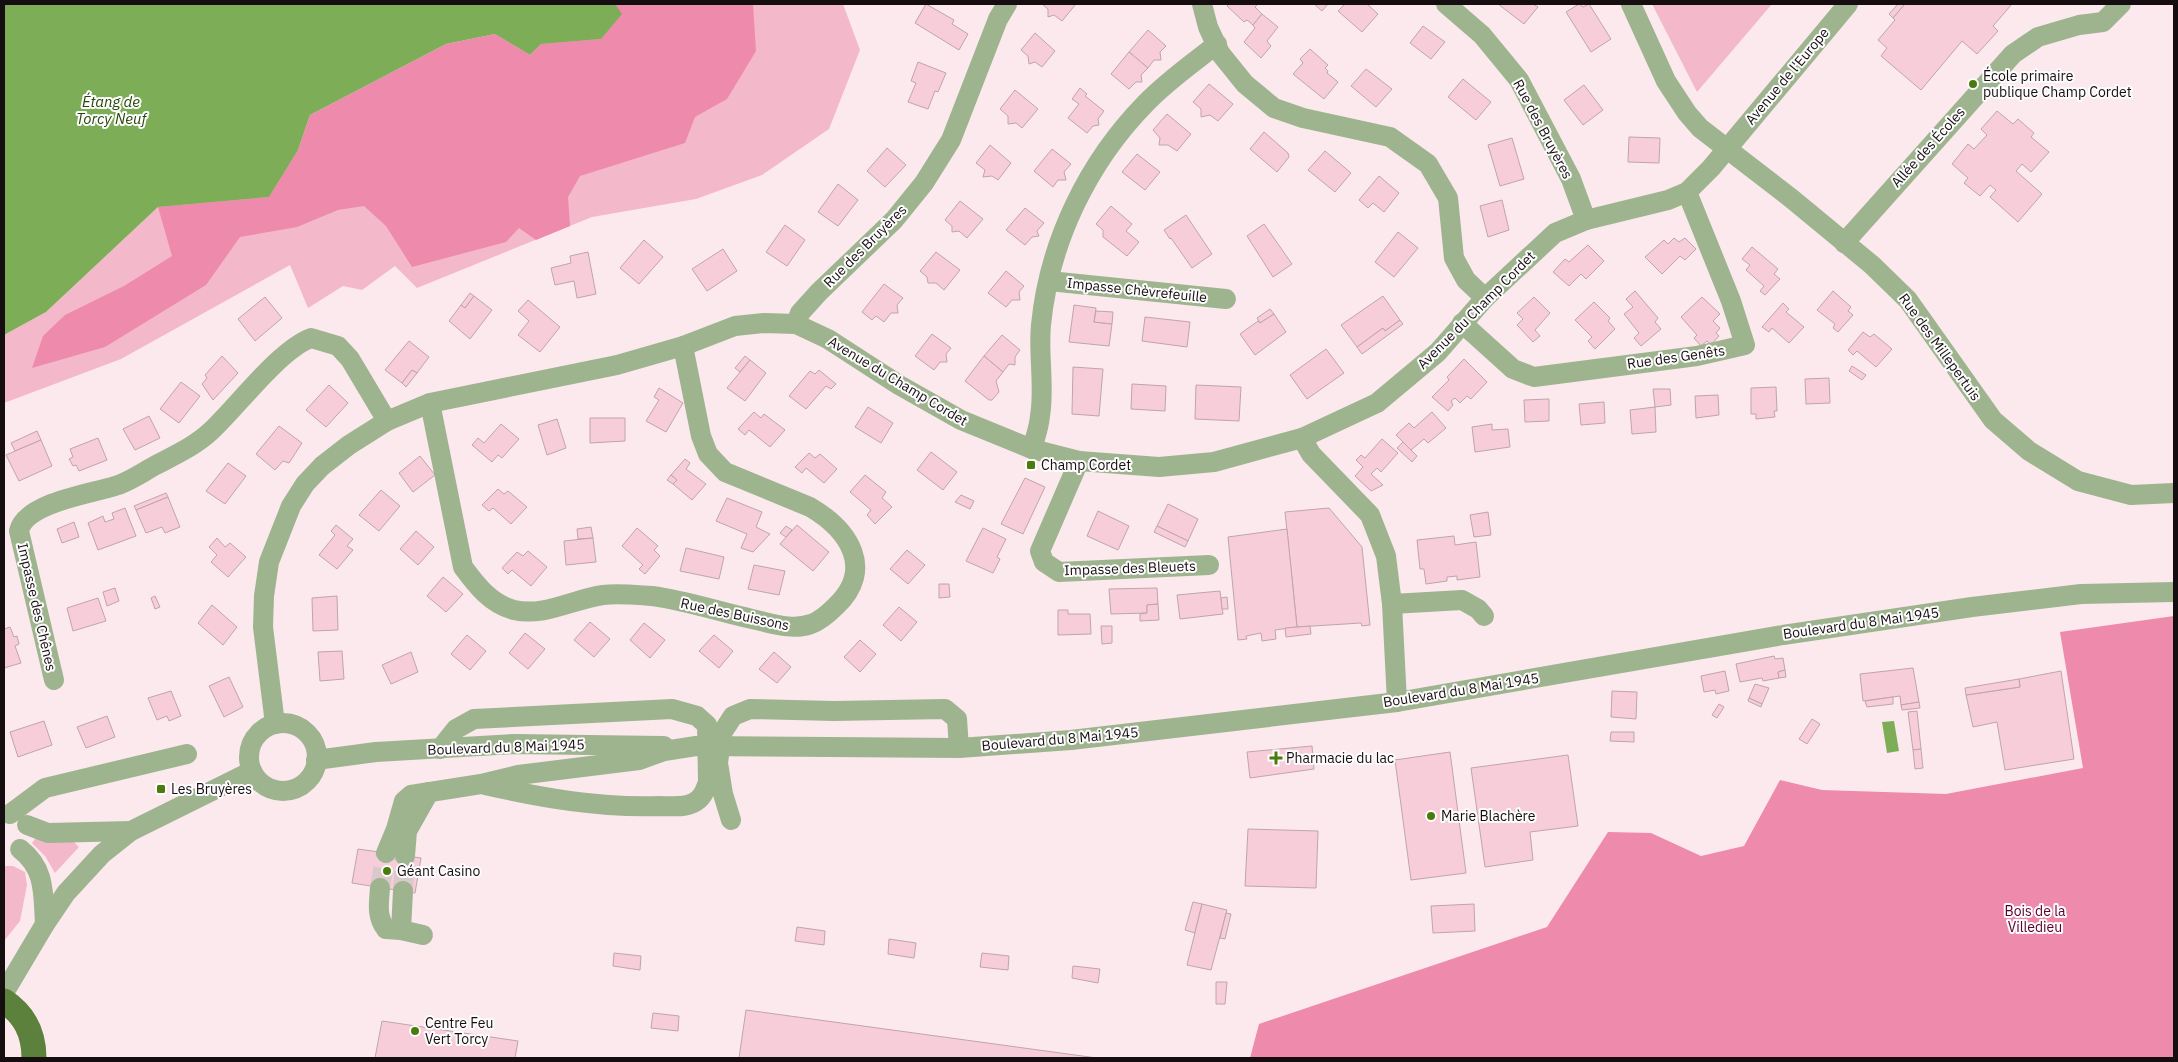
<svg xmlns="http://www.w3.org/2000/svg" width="2178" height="1062" font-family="'IBM Plex Sans',sans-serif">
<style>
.green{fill:#f4b8cb}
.forest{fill:#ee8aac}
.water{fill:#7ead58}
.building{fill:#f7cdd9;stroke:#c0a4ac}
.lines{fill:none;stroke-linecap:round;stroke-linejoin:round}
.minor-tunnel{stroke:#dac8cd;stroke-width:20;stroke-dasharray:20 10;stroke-linecap:butt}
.minor{stroke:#9eb48f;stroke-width:20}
.major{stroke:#5b813c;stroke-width:25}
.poi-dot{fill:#497c0c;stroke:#fcfcfc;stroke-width:2}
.labels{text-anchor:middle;stroke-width:4;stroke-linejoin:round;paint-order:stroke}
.street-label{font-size:14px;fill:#160d10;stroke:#fcfcfc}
.poi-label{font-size:14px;fill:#160d10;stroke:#fcfcfc;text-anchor:start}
.park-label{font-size:14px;fill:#59002d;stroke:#fcfcfc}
.water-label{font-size:15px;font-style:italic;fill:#284607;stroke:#fcfcfc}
</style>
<rect width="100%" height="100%" fill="#fce9ee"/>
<g class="green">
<polygon points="615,4 843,4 860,50 829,129 762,175 696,199 592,217 417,288 395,266 362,290 343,286 308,308 290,265 121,359 4,403 4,335 46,312 158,207 298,150 495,34 530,55 541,44"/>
<polygon points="1652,4 1772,4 1697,92"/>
<polygon points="35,839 73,841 79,847 55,873 45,856 32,843"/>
<polygon points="5,866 13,866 25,872 27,885 20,921 4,941 4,869"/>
</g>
<g class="forest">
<polygon points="615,4 753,4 756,51 727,99 695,117 685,143 580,176 568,197 570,226 536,240 519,228 506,242 412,267 386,226 364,206 338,210 297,227 240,237 206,285 105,347 32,368 43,336 65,315 124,286 172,256 158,207 269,197 298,150 310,115 446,44 495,34 530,55 541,44 601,39"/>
<polygon points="2174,616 2174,1058 1250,1058 1259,1024 1547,927 1608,832 1651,833 1701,856 1744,846 1780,780 1822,790 1946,794 2083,768 2060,632"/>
</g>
<g class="water">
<polygon points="4,4 615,4 622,14 601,39 541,44 530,55 495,34 446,44 310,115 298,150 269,197 158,207 46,312 4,335"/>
<polygon points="1894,721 1899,751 1887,753 1882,722"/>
</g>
<g class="building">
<polygon points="926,4 954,20 952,24 968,34 959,50 915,23"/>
<polygon points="1042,4 1076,4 1062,21 1054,15 1048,17 1048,9"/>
<polygon points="1229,4 1258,4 1255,7 1262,14 1253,25 1247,20 1244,22 1227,6"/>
<polygon points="1314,4 1328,4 1322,11"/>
<polygon points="1345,4 1367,4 1378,14 1362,32 1338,11"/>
<polygon points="1498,4 1533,4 1538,7 1524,24"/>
<polygon points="1579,4 1583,7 1589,4 1611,39 1591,52 1566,12"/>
<polygon points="1898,4 1905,4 1893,18 1889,14"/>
<polygon points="1905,4 2012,4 1993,26 1998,31 1977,54 1962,41 1921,90 1881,56 1887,48 1878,40 1895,20 1893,18"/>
<polygon points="1262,14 1278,27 1267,41 1271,46 1261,58 1244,42 1255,28 1253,25"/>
<polygon points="1423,26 1445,42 1431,59 1410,43"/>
<polygon points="1148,30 1166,46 1160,52 1161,60 1154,60 1148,68 1129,52"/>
<polygon points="1035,33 1055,51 1042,67 1035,62 1029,64 1028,56 1021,50"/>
<polygon points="1310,49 1328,65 1325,68 1328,71 1327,73 1338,82 1324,99 1293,74 1303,63 1300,59"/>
<polygon points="1129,52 1148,68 1141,75 1142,82 1136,82 1129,89 1111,74"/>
<polygon points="918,62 946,73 938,92 935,91 928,109 908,102 916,83 911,81"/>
<polygon points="1366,69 1392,89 1376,107 1351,86"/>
<polygon points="1463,79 1491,102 1476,120 1448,97"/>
<polygon points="1209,84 1233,104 1218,121 1210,115 1201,117 1201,109 1193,102"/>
<polygon points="1584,85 1603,110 1583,125 1564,100"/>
<polygon points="1080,88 1087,94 1085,96 1104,111 1098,119 1099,125 1093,126 1087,133 1068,118 1079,104 1072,99"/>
<polygon points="1015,90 1038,109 1022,128 1016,123 1008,124 1008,116 1000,109"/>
<polygon points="1997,111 2013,124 2018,119 2034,133 2031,137 2049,152 2031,172 2022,164 2016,171 2042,194 2018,222 1990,197 1996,190 1990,185 1980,196 1964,183 1968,178 1952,164 1968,144 1974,149 1987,135 1981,129"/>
<polygon points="1167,114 1191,134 1177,151 1168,145 1159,145 1160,138 1153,130"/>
<polygon points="1264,132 1288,153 1289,157 1277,172 1250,149"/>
<polygon points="1629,137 1660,138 1659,163 1628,162"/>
<polygon points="1512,138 1524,179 1500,186 1488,145"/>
<polygon points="990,145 1011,163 998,180 992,176 983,177 985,170 976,163"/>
<polygon points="887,148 906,165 885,187 867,171"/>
<polygon points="1052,149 1071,164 1064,172 1066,180 1058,180 1053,187 1034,171"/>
<polygon points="1325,151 1351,173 1335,192 1308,170"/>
<polygon points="1137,154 1160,172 1145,190 1122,172"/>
<polygon points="1379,176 1399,193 1384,212 1373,203 1368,208 1359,200"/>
<polygon points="838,184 858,200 838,226 818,212"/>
<polygon points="1502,200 1509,230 1488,237 1480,206"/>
<polygon points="960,201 983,219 967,238 959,231 952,232 952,226 945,220"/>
<polygon points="1111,206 1132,224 1126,231 1139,242 1127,256 1103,237 1103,230 1096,224"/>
<polygon points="1025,208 1044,223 1037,231 1039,236 1032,237 1025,245 1006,230"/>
<polygon points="1186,215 1212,254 1192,268 1171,238 1170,239 1164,230"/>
<polygon points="1264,224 1292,264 1273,277 1247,236"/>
<polygon points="785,225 805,240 787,266 766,252"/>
<polygon points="1398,232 1418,248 1394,277 1375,262"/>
<polygon points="1674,238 1679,242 1685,238 1696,249 1685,260 1680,256 1662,274 1645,257 1664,240 1668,244"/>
<polygon points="644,240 663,257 639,284 620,268"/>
<polygon points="1588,245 1604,261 1586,279 1581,274 1569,286 1553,272 1565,259 1569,262"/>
<polygon points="1752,247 1778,269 1774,274 1780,279 1765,295 1760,291 1764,286 1746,270 1750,265 1742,259"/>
<polygon points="723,249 737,271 707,291 692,269"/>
<polygon points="588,252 596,294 577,298 574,281 555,285 551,268 571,263 570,256"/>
<polygon points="936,252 960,270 944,290 936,283 928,283 927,277 920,271"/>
<polygon points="1006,271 1024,286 1019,292 1020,300 1012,300 1006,307 988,293"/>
<polygon points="884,284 903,298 897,305 898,313 891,313 884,322 876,316 872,320 862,312"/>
<polygon points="1635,291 1658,318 1655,322 1661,329 1641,346 1634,338 1639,333 1624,314 1633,307 1626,299"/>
<polygon points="1833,291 1851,307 1848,311 1853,315 1838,332 1833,328 1835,324 1817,310"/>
<polygon points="470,293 474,296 465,308 461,305"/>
<polygon points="474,296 492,310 470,339 449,321 461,305 465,308"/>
<polygon points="1383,296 1400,320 1385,331 1383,328 1357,347 1341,325"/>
<polygon points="265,297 282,318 255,341 238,319"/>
<polygon points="1534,297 1550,313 1535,330 1540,336 1533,342 1517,325 1523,319 1517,313"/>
<polygon points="1702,297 1720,314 1713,321 1720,328 1716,333 1719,336 1711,345 1707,341 1701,346 1694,338 1697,335 1681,317"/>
<polygon points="528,300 560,327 540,352 518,335 529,321 518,311"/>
<polygon points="1594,302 1610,318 1608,321 1615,329 1595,349 1588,341 1592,337 1575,320"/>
<polygon points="1783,303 1789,309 1786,312 1804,327 1789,343 1772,328 1769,332 1762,327"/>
<polygon points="1074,305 1096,308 1094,322 1112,324 1109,346 1069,342"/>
<polygon points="1270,309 1274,314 1260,323 1257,318"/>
<polygon points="1096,311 1113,312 1112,324 1094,322"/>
<polygon points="1274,314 1286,332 1255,355 1240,334 1258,321 1260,323"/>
<polygon points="1145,317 1190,322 1187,347 1142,341"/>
<polygon points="1400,320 1403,324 1362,354 1357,347 1383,328 1385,331"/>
<polygon points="1863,332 1870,337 1874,334 1892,349 1876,367 1857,351 1853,355 1848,350"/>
<polygon points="932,334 951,348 946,354 947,362 940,362 934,370 915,356"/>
<polygon points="1002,335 1020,350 1015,357 1015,365 1009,364 1003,372 984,356"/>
<polygon points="409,341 429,357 417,373 412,370 402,383 385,370"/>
<polygon points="1326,349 1344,373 1307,399 1290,375"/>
<polygon points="222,356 238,373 213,400 202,384 207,378 205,375"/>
<polygon points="745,356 750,360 740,372 735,368"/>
<polygon points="984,356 1003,372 996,381 999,392 992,400 989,400 965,381"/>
<polygon points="1464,359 1487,382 1471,399 1467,396 1460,403 1455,398 1451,401 1453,405 1448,411 1432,397 1449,380 1447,377"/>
<polygon points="750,360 766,373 745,401 727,388"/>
<polygon points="1852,366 1866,375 1862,380 1849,371"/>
<polygon points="1073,367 1103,369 1099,416 1072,414"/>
<polygon points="412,370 417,373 406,387 402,383"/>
<polygon points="819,370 836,384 831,389 826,386 806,409 789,396 810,371 815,374"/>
<polygon points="1829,378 1830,403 1806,404 1805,379"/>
<polygon points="181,382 200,396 179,423 160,409"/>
<polygon points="1132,384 1166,386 1165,411 1131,409"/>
<polygon points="329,385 348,403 326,427 306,410"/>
<polygon points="1196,385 1241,387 1239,421 1195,419"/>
<polygon points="1776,387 1777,411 1774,411 1775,417 1756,419 1756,414 1751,414 1751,388"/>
<polygon points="659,388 683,403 666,432 646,421 659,400 654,397"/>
<polygon points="1653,389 1670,389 1671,405 1655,407"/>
<polygon points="1718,395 1719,415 1696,418 1695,396"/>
<polygon points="1549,399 1549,421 1525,422 1524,400"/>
<polygon points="1604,402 1605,423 1581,425 1579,404"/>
<polygon points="868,407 893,423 881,443 855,427"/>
<polygon points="1655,407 1656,432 1632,434 1630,410"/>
<polygon points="754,412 761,418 764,414 785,430 770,447 749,430 745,435 738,429"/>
<polygon points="1432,412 1446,428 1428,443 1424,439 1411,450 1396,435 1409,423 1414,428"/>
<polygon points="149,416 160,438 135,450 123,429"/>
<polygon points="590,418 625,418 625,441 590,443"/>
<polygon points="557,419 566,448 547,455 538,425"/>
<polygon points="501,424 519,439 502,458 498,455 492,462 472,445 478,438 484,443"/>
<polygon points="1492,424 1492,430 1508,429 1510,447 1475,452 1472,427"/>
<polygon points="279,426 302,443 289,463 283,461 275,470 256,454"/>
<polygon points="37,431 41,440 15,451 11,443"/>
<polygon points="98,438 107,460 79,471 76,465 73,466 69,459 73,457 70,449"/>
<polygon points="1382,439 1398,453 1381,472 1377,468 1371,474 1383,485 1371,491 1355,476 1363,467 1356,460 1361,455 1365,458"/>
<polygon points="41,440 52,466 19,481 6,455"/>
<polygon points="1403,442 1417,456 1412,462 1397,448"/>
<polygon points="931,452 957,472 943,490 917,470"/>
<polygon points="809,453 815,458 820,454 837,469 824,483 806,468 802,473 795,467"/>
<polygon points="420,456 435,475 413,492 399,473"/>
<polygon points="685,459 690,463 686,469 706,484 692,500 673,484 677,480 671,475"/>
<polygon points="228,463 246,476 225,504 206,491"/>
<polygon points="671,475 677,480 673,484 667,480"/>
<polygon points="865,475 886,492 882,498 892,507 875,524 867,515 871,510 850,492"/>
<polygon points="1025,478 1045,487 1023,534 1001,524"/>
<polygon points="498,489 504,494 508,491 527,507 511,524 493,508 489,511 482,505"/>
<polygon points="381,490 400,506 379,531 359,515"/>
<polygon points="166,493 168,497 136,510 134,506"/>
<polygon points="961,495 974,501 970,509 955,502"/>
<polygon points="168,497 180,527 165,533 162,527 146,533 136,510"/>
<polygon points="727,498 762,512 756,527 770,534 753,552 741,548 747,534 716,521"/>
<polygon points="1168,504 1198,519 1188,541 1157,526"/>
<polygon points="125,508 136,536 98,550 88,523 103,516 105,522 114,519 112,513"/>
<polygon points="1329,508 1362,547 1370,625 1362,626 1361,623 1297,627 1285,512"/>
<polygon points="1098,511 1129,526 1118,550 1087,536"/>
<polygon points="1488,512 1491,535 1474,537 1470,515"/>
<polygon points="74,522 79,537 62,543 57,529"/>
<polygon points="336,525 353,539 347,546 353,550 337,569 319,555 335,535 331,531"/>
<polygon points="797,525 829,552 813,571 780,544"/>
<polygon points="786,526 792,530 786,537 780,533"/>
<polygon points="1157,526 1188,541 1185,547 1154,532"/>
<polygon points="591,527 593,538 578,539 577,529"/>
<polygon points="637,528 658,546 654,550 660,556 645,574 639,569 643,565 622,546"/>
<polygon points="983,528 1006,539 997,557 1000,559 993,573 966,561"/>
<polygon points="1287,529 1297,627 1275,630 1276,639 1262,641 1261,633 1246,636 1247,639 1238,640 1228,537"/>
<polygon points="416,531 434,547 418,565 400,549"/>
<polygon points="1454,536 1455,545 1476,542 1480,577 1457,580 1457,576 1447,577 1447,581 1426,584 1424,569 1420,569 1417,540"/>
<polygon points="217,538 225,547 230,543 246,557 228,577 211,562 217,555 209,547"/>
<polygon points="593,538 596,562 566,565 564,541"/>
<polygon points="686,548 724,557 719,579 680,571"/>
<polygon points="907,550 925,565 908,584 890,569"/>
<polygon points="528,551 547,567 531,586 512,570 508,574 502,568 517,552 523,556"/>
<polygon points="754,565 785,571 779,595 748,589"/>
<polygon points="443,577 463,594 446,612 427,596"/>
<polygon points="939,584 949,584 950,597 939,598"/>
<polygon points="115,588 119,601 107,606 103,592"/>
<polygon points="1157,588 1158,604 1147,605 1147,613 1111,614 1109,589"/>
<polygon points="1220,591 1223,614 1180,619 1177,595"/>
<polygon points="155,596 160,607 155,609 151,598"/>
<polygon points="337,596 338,630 313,631 312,598"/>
<polygon points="1227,597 1228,609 1222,609 1221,598"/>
<polygon points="98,598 106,621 73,631 67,608"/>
<polygon points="1158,604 1159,620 1140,621 1140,614 1147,613 1147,605"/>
<polygon points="212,605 237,627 223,645 198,623"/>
<polygon points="899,607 917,622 901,641 883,625"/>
<polygon points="1058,610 1068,610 1068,614 1090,614 1091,634 1058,635"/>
<polygon points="590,622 610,639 594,657 574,640"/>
<polygon points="644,623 665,640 650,658 630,640"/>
<polygon points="1101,626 1112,626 1112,643 1102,644"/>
<polygon points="1310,626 1311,634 1286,637 1285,628"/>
<polygon points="10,627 14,637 17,636 19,644 15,646 21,663 4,668 4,629"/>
<polygon points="525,633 545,649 528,669 509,653"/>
<polygon points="467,635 486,651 470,670 451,654"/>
<polygon points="714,635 733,651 719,668 699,651"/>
<polygon points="860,640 876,654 860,672 844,657"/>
<polygon points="342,651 344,679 320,681 318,652"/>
<polygon points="411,652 418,672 391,684 382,665"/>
<polygon points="774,652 791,667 777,683 759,669"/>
<polygon points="1774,656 1775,659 1783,658 1785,670 1778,672 1779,678 1763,681 1762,678 1740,682 1736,664"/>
<polygon points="1913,668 1919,702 1901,705 1900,696 1863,701 1860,674"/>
<polygon points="1785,670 1786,677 1779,678 1778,672"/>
<polygon points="1725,671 1729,691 1716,694 1715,690 1704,692 1701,676"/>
<polygon points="2061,671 2074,759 2005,770 1997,722 1973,727 1966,695 2020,687 2019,679"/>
<polygon points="229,677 243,707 224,717 209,686"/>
<polygon points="2019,679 2020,687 1966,695 1965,688"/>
<polygon points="1755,684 1769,688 1762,704 1749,698"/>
<polygon points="171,691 181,716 169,721 167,716 157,720 148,698"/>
<polygon points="1612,691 1637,692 1636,719 1611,717"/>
<polygon points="1893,697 1893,704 1867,707 1865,701"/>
<polygon points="1749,698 1762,704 1761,707 1748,701"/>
<polygon points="1919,702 1920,708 1902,710 1901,705"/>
<polygon points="1719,704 1724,707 1717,718 1712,715"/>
<polygon points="1917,711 1921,749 1913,750 1908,712"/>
<polygon points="107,716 115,737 86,748 77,727"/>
<polygon points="1812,719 1820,724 1807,744 1799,739"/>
<polygon points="44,721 52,745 18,757 10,732"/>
<polygon points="1611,732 1634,732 1634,742 1610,741"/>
<polygon points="1312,746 1314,769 1250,778 1247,752"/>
<polygon points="1921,749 1923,768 1915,769 1913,750"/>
<polygon points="1450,752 1466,873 1411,880 1395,760"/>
<polygon points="1568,755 1578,826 1530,832 1533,860 1485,867 1471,768"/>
<polygon points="1248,829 1318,831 1316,888 1245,886"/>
<polygon points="358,849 421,858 415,893 352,883"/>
<polygon points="1193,902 1202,904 1195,933 1185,930"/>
<polygon points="1202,904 1227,910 1211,970 1187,965"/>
<polygon points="1474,904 1475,931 1433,933 1431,906"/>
<polygon points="1226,913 1231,914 1225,939 1220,938"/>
<polygon points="797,927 825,931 824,945 795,941"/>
<polygon points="889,939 916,943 914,958 888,954"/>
<polygon points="614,953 641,956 640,970 613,966"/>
<polygon points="982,953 1009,956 1008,970 980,967"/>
<polygon points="1073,966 1100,969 1098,983 1072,978"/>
<polygon points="1216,982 1227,982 1225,1004 1216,1004"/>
<polygon points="746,1010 1097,1058 739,1058"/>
<polygon points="653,1013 679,1016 678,1031 651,1028"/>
<polygon points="382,1021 518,1041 515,1058 375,1058"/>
</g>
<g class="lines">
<g class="minor-tunnel">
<polyline points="380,888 386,853"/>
<polyline points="403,891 405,856"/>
</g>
<g class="minor">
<polyline points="1202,4 1208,27 1220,53 1245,84 1274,108 1303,118 1390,137 1428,164 1448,198 1454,258 1466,280 1485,298"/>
<polyline points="1446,4 1482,35 1519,80 1571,179 1586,220"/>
<polyline points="1631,4 1666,81 1687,113 1700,128 1792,199 1872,265 1908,300 1993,420 2029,451 2078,481 2131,495 2174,493"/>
<polyline points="1844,243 2013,54 2038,37 2079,25 2103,22 2121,4"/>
<polyline points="1049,281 1226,299"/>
<polyline points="1462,323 1513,369 1534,377 1697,356 1745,345 1731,301 1687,192"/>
<polyline points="796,324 800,313 819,292 894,220 924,183 951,140 998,19 1007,4"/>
<path d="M430 403 463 567C477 586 491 604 514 610 544 617 574 599 603 595 618 593 636 595 652 596 684 600 720 612 752 619 771 623 792 631 811 624 820 621 829 613 836 606 875 569 849 530 810 507L725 472 708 454 701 436 683 346"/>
<polyline points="1302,438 1311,454 1370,515 1386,556 1392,604 1397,702"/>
<path d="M1032 449C1035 438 1039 428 1040 416 1045 386 1038 355 1041 325 1049 242 1088 162 1146 103 1167 81 1193 63 1217 44"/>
<polyline points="1079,461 1040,551 1044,562 1059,572 1209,565"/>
<polyline points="1392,604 1462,600 1478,609 1484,616"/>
<path d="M54 680 19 531C25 503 90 494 115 486 129 482 143 472 156 465 175 455 195 446 211 431 237 407 279 350 311 338L338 346 350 359 387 421"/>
<circle cx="283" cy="757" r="34"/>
<polyline points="275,724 263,627 264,596 269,562 291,506 305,484 322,466 349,445 387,421 430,403 617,365 683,346 735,326 764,323 796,324 828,339 899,385 961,420 1032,449 1079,461 1159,467 1214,462 1302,438 1377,403 1438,352 1485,298 1555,233 1586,220 1668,200 1687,192 1711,168 1848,4"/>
<path d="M440 749 456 729 474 719 672 709 697 716 707 725 708 782C705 791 702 799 693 803 683 808 670 806 659 806 599 808 543 798 485 785"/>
<polyline points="316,760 376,752 513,744 664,746"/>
<polyline points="10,814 45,788 187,754"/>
<polyline points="731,820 723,794 718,763 722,733 733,716 750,709 834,711 945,709 957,719 959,748"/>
<polyline points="27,825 48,833 131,831"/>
<path d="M20 849C46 869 43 894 45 924"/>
<polyline points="386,853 396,829 404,801 411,795 481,784 518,775 639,760 664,751 696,746 959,748 1071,740 1397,702 1783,635 1972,607 2081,594 2174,592"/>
<polyline points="405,856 407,831 429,792"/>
<path d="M380 888C379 902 376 917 386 929L401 930"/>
<polyline points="403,891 401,930 423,935"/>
<polyline points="4,993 45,924 66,893 102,854 131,831 252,771"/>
</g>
<path class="major" d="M4 1001C25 1015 34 1033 34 1058"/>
</g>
<g class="poi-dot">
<circle cx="1973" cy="84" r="5"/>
<rect x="1026" y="460" width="10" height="10" rx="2.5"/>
<path d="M1273.5 750.5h5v5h5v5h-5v5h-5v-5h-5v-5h5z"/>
<rect x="156" y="784" width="10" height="10" rx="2.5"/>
<circle cx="1431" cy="816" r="5"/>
<circle cx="387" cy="871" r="5"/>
<circle cx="415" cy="1031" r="5"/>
</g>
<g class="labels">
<g class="street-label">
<text transform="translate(1787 76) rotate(-50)" y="5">Avenue de l'Europe</text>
<text transform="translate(1543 129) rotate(62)" y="5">Rue des Bruyères</text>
<text transform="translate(1928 147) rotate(-48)" y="5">Allée des Écoles</text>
<text transform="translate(865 246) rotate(-45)" y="5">Rue des Bruyères</text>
<text transform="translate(1137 290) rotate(6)" y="5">Impasse Chèvrefeuille</text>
<text transform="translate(1476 310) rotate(-45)" y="5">Avenue du Champ Cordet</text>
<text transform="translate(1940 347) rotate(54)" y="5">Rue des Millepertuis</text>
<text transform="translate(1676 357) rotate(-8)" y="5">Rue des Genêts</text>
<text transform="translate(898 381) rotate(31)" y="5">Avenue du Champ Cordet</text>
<text transform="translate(1130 568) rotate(-2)" y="5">Impasse des Bleuets</text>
<text transform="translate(37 607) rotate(77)" y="5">Impasse des Chênes</text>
<text transform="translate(735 614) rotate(12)" y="5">Rue des Buissons</text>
<text transform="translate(1861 623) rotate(-8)" y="5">Boulevard du 8 Mai 1945</text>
<text transform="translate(1461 690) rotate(-9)" y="5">Boulevard du 8 Mai 1945</text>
<text transform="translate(1060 739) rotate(-5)" y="5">Boulevard du 8 Mai 1945</text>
<text transform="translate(506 747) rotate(-2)" y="5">Boulevard du 8 Mai 1945</text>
</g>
<g class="poi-label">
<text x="1983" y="81">École primaire<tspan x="1983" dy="16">publique Champ Cordet</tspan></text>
<text x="1041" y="470">Champ Cordet</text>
<text x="1286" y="763">Pharmacie du lac</text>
<text x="171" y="794">Les Bruyères</text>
<text x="1441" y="821">Marie Blachère</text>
<text x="397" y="876">Géant Casino</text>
<text x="425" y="1028">Centre Feu<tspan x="425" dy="16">Vert Torcy</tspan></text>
</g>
<g class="park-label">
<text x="2035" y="916">Bois de la<tspan x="2035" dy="16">Villedieu</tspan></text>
</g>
<g class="water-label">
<text x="111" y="107">Étang de<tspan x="111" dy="17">Torcy Neuf</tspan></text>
</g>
</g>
<rect width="2178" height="1062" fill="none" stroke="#160d10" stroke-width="10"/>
</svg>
